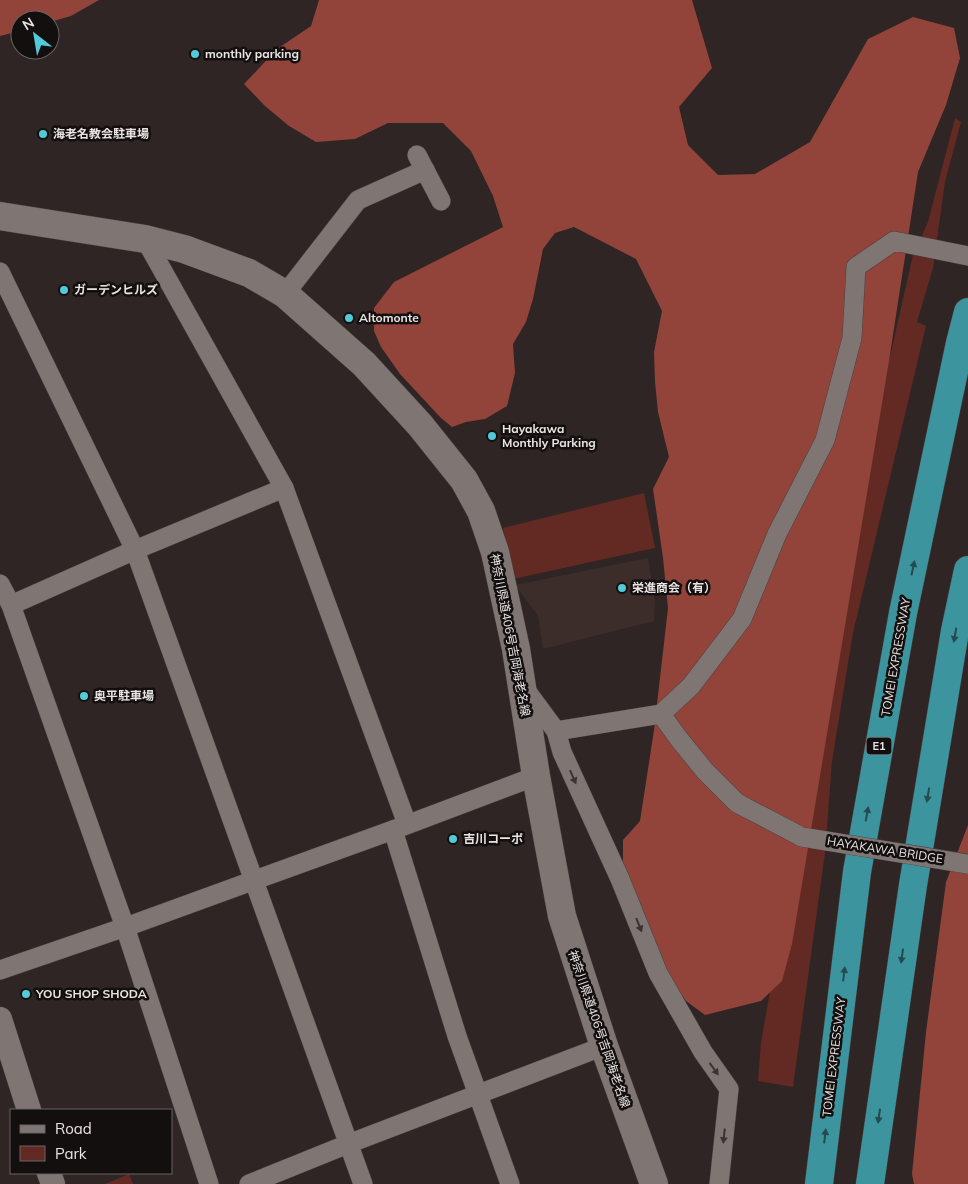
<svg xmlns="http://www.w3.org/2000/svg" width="968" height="1184" font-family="Mulish,'Noto Sans JP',sans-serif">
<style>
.built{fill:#3c2d2b}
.green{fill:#632a24}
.forest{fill:#92433a}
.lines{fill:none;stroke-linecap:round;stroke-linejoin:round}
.minor-casing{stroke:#494140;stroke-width:20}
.tertiary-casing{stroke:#494140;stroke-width:25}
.secondary-casing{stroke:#494140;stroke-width:29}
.motorway-casing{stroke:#494140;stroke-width:29}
.minor{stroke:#7f7573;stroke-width:19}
.tertiary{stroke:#7f7573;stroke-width:24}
.secondary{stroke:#7f7573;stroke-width:28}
.motorway{stroke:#3c949e;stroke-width:28}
.minor-bridge-casing{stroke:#494140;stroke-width:20;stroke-linecap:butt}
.minor-bridge{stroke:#7f7573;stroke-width:19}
.oneway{fill:#254b4f}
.oneway2{fill:#393332}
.poi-dot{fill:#52cbd8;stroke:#130f0f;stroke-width:2}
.labels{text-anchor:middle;stroke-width:5;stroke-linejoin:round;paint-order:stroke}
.shield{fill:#130f0f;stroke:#a9a4a3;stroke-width:1}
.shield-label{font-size:11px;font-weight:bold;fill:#e9e4e3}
.poi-label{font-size:12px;font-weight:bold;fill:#e9e4e3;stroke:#130f0f;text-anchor:start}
.street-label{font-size:12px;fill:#e9e4e3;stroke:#130f0f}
</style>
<rect width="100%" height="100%" fill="#2e2524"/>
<polygon class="built" points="648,558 655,601 654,621 543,649 538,616 515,585"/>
<g class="green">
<polygon points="955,118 961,122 945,182 933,268 917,322 926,326 853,633 832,761 825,853 793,1087 758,1081 761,1042 795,852 889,361 913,255 928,222"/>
<polygon points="644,493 655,548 513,579 503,528"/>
<polygon points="129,1174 133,1184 105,1184"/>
</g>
<g class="forest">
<polygon points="0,0 99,0 71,16 50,22 50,20 20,20 20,31 0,36"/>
<polygon points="319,0 692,0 712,68 679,107 688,145 718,175 755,174 810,142 868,39 913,17 954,28 960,58 946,105 918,172 889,361 792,944 782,981 761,1001 705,1015 686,1001 665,972 636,913 623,862 623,840 640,821 654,730 668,608 663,558 653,489 669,457 658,412 655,382 654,352 662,311 636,259 574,227 555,233 543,249 533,299 526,322 513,344 515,373 507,406 485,419 466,422 452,427 441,418 400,374 381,347 374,331 374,308 394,282 503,227 493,196 471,151 443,123 388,123 355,139 316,142 289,126 265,106 244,84 277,49 311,26"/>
<polygon points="968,825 968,1184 914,1184 912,1174 926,1032 946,882"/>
</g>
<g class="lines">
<g class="minor-casing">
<g id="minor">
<polyline points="417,155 441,201"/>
<polyline points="145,239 284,488 407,824"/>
<polyline points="0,272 135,550 363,1184"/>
<polyline points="285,294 358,200 425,170"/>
<polyline points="0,584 11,605 125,927 209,1184"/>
<polyline points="11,605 135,550 284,488"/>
<polyline points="525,689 556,731 562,752 620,879 658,973 703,1052 729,1089 719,1184"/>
<polyline points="661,714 679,739 705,771 737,803 802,837"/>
<polyline points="556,731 661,714 691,686 742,619 777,534 825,440 852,338 856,267 894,241 968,256"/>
<polyline points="393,830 457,1036 510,1184"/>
<polyline points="0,970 134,924 393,830 536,776"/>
<polyline points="249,1184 348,1144 604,1046"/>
</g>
</g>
<g class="tertiary-casing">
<g id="tertiary">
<polyline points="0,1019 29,1110"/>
<polyline points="49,1173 53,1184"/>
</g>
</g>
<g class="secondary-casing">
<polyline id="secondary" points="0,216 145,239 184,249 249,273 285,294 364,364 420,425 464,480 481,511 495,552 516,649 536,776 562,916 604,1046 654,1184"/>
</g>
<g class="motorway-casing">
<g id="motorway">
<polyline points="819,1184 857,872 903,613 960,343 968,312"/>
<polyline points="870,1184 913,885 955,631 968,570"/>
</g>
</g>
<use href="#minor" class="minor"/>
<use href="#tertiary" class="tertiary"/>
<use href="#secondary" class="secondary"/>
<use href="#motorway" class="motorway"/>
<g class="minor-bridge-casing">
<polyline id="minor-bridge" points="802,837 968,864"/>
</g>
<use href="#minor-bridge" class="minor-bridge"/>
</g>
<defs><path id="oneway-solid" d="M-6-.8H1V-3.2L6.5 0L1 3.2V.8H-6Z" transform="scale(1.25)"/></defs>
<g class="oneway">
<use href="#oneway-solid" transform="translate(913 568) rotate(-78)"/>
<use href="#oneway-solid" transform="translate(955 635) rotate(100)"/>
<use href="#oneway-solid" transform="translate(928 795) rotate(99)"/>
<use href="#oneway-solid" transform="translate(867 814) rotate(-80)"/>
<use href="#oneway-solid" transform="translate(902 956) rotate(98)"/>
<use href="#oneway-solid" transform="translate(844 974) rotate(-83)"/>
<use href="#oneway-solid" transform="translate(879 1116) rotate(98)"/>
<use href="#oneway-solid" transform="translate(825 1136) rotate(-83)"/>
</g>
<g class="oneway2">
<use href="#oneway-solid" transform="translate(573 777) rotate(66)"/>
<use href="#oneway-solid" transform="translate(639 925) rotate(68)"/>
<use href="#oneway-solid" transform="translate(714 1069) rotate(54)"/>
<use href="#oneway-solid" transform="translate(724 1136) rotate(96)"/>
</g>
<g class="poi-dot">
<circle cx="195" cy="54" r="5"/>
<circle cx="43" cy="134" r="5"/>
<circle cx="64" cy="290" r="5"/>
<circle cx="349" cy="318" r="5"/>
<circle cx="492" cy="436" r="5"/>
<circle cx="622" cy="588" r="5"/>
<circle cx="84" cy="696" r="5"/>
<circle cx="453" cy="839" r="5"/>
<circle cx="26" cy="994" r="5"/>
</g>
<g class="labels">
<rect class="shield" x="866.5" y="737.5" width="25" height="17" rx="4"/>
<g class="shield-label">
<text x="879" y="750">E1</text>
</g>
<g class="poi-label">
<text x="205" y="58">monthly parking</text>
<text x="53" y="138">海老名教会駐車場</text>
<text x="74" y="294">ガーデンヒルズ</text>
<text x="359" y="322">Altomonte</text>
<text x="502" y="433">Hayakawa<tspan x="502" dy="14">Monthly Parking</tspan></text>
<text x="632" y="592">栄進商会（有）</text>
<text x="94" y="700">奥平駐車場</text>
<text x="463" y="843">吉川コーポ</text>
<text x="36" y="998">YOU SHOP SHODA</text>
</g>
<g class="street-label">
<text transform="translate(510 635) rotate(79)" y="4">神奈川県道406号吉岡海老名線</text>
<text transform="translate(896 657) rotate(-80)" y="4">TOMEI EXPRESSWAY</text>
<text transform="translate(885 850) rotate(9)" y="4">HAYAKAWA BRIDGE</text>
<text transform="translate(599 1029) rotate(71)" y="4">神奈川県道406号吉岡海老名線</text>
<text transform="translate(834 1057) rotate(-83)" y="4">TOMEI EXPRESSWAY</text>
</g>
</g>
<rect x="10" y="1109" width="162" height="65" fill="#130f0f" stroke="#696464"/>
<rect x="20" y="1125" width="25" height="8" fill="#7f7573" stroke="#696464"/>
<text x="55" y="1134" font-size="15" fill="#e9e4e3">Road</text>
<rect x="20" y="1146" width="25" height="15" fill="#632a24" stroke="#696464"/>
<text x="55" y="1159" font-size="15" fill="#e9e4e3">Park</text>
<g transform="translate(35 35) rotate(329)"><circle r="24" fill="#130f0f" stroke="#696464"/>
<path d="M0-4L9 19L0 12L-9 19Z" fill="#52cbd8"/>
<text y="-8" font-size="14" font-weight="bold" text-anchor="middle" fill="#e9e4e3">N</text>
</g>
</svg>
